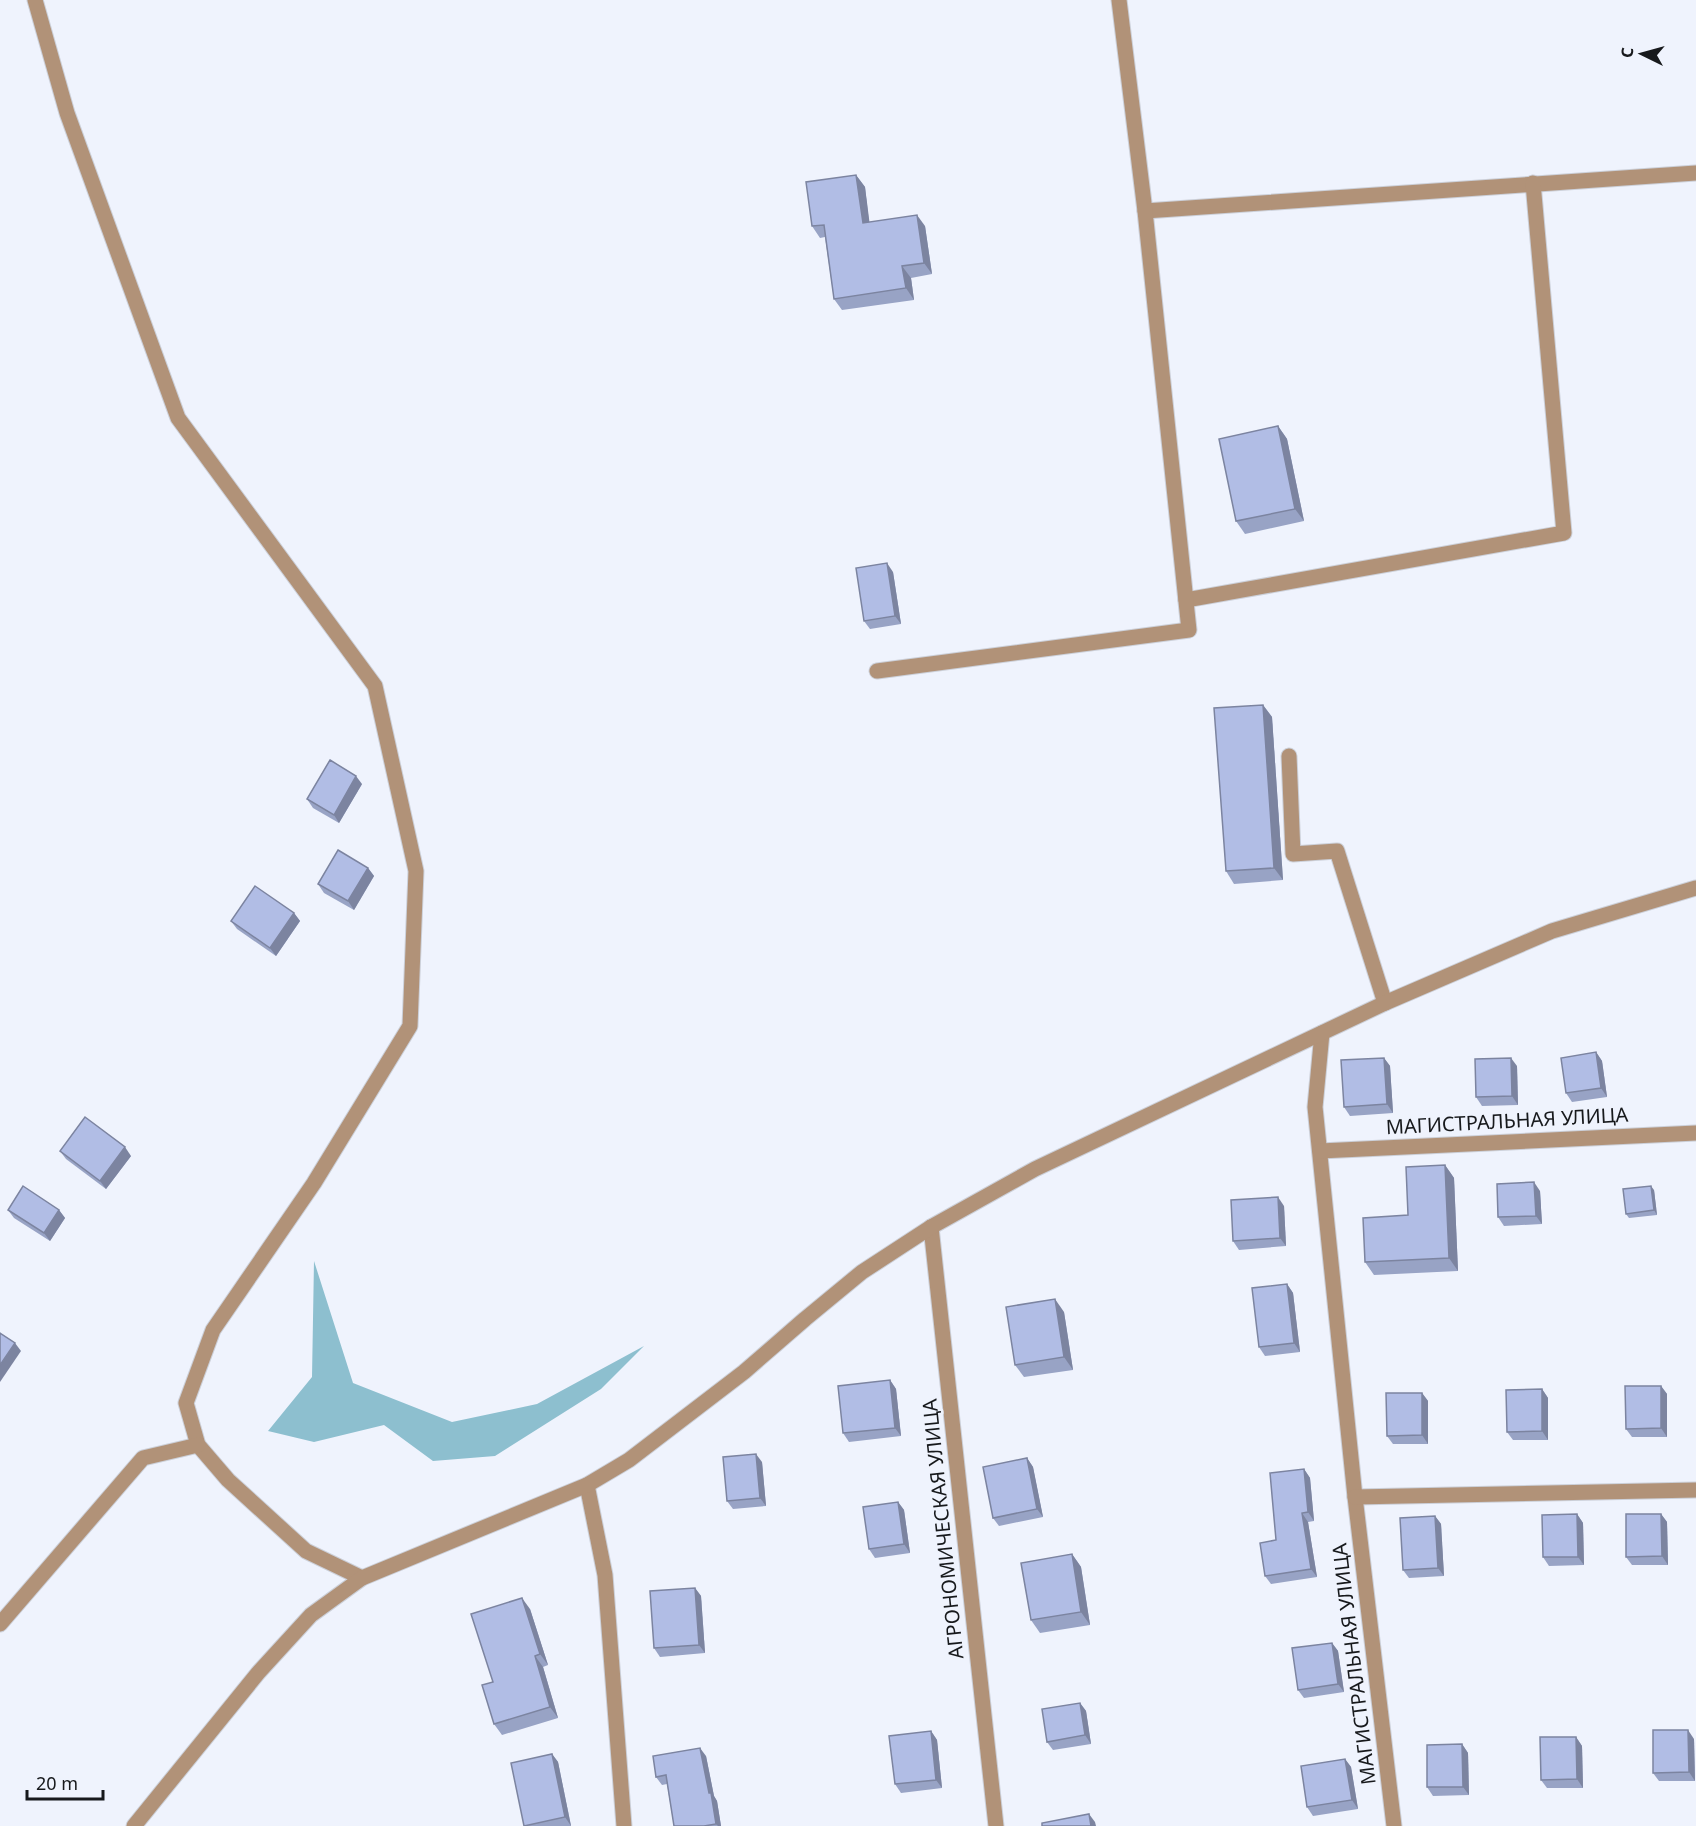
<svg xmlns="http://www.w3.org/2000/svg" width="1696" height="1826" font-family="'Noto Sans',sans-serif">
<style>
.water{fill:#8dbfcf}
.lines{fill:none;stroke-linecap:round;stroke-linejoin:round}
.minor-casing{stroke:#ccd0d9;stroke-width:17}
.minor{stroke:#b19278;stroke-width:15}
.wall{fill:#98a3c5}
.shaded-wall{fill:#7c84a0}
.building{fill:#b1bde5;stroke:#7c84a0;stroke-width:1.5}
.labels{text-anchor:middle;stroke-width:5;stroke-linejoin:round;paint-order:stroke}
.street-label{font-size:20px;fill:#17191c;stroke:#eff3fd}
</style>
<rect width="100%" height="100%" fill="#eff3fd"/>
<polygon class="water" points="314,1261 353,1383 452,1422 537,1404 644,1346 601,1389 495,1456 433,1461 384,1425 314,1442 268,1431 312,1377"/>
<g class="lines">
<g class="minor-casing">
<g id="minor">
<polyline points="35,0 67,113 178,418 375,686 416,871 410,1026 314,1183 213,1330 186,1403 198,1445 228,1480 306,1551 362,1578"/>
<polyline points="1145,211 1696,173"/>
<polyline points="1186,600 1564,533 1533,183"/>
<polyline points="877,671 1189,630 1145,211 1119,0"/>
<polyline points="1289,756 1293,854 1337,851 1385,1003"/>
<polyline points="1322,1033 1315,1107 1355,1497 1394,1826"/>
<polyline points="1320,1151 1696,1133"/>
<polyline points="931,1227 996,1826"/>
<polyline points="587,1485 605,1575 624,1826"/>
<polyline points="1355,1497 1696,1490"/>
<polyline points="0,1624 143,1458 198,1445"/>
<polyline points="134,1826 258,1673 311,1615 362,1578 587,1485 629,1460 744,1372 805,1319 862,1272 931,1227 1035,1169 1385,1003 1552,931 1696,888"/>
</g>
</g>
<use href="#minor" class="minor"/>
</g>
<g class="wall">
<polygon points="856,175 865,187 869,222 925,226 932,274 911,278 914,300 842,310 834,299 825,237 820,238 812,226"/>
<polygon points="1278,426 1287,439 1304,521 1245,534 1236,521"/>
<polygon points="893,572 901,624 870,629 864,621"/>
<polygon points="1263,705 1272,717 1283,880 1234,884 1226,871"/>
<polygon points="362,784 339,823 313,808 307,799"/>
<polygon points="368,868 374,876 354,910 324,893 318,884"/>
<polygon points="294,913 300,921 276,956 237,929 231,921"/>
<polygon points="1596,1052 1602,1061 1607,1097 1572,1102 1566,1093"/>
<polygon points="1384,1058 1390,1066 1393,1113 1350,1116 1344,1107"/>
<polygon points="1517,1066 1518,1105 1482,1106 1476,1097"/>
<polygon points="60,1151 131,1156 106,1189 66,1159"/>
<polygon points="1445,1165 1454,1178 1458,1271 1374,1275 1365,1262 1408,1215"/>
<polygon points="1654,1190 1657,1215 1629,1218 1626,1214"/>
<polygon points="1540,1191 1542,1224 1504,1226 1498,1217"/>
<polygon points="1284,1206 1286,1246 1239,1250 1233,1241"/>
<polygon points="8,1210 59,1210 65,1218 50,1241 14,1218"/>
<polygon points="1287,1284 1293,1293 1300,1352 1265,1356 1259,1347"/>
<polygon points="1064,1312 1073,1370 1024,1377 1015,1365"/>
<polygon points="890,1380 896,1389 901,1436 849,1442 843,1433"/>
<polygon points="1661,1386 1667,1394 1667,1437 1632,1437 1626,1429"/>
<polygon points="1542,1389 1548,1398 1548,1440 1513,1440 1507,1432"/>
<polygon points="1422,1393 1428,1401 1428,1444 1393,1444 1387,1436"/>
<polygon points="1027,1458 1033,1467 1043,1517 999,1526 993,1518"/>
<polygon points="762,1462 766,1506 733,1509 727,1501"/>
<polygon points="1304,1469 1310,1478 1314,1521 1308,1522 1317,1577 1271,1584 1265,1576 1276,1540"/>
<polygon points="898,1502 904,1510 910,1553 875,1558 869,1549"/>
<polygon points="1577,1514 1583,1523 1584,1565 1549,1566 1543,1557"/>
<polygon points="1661,1514 1667,1522 1668,1565 1632,1565 1626,1557"/>
<polygon points="1435,1516 1441,1524 1444,1576 1409,1578 1403,1570"/>
<polygon points="1072,1554 1081,1567 1090,1625 1040,1633 1031,1620"/>
<polygon points="695,1588 701,1596 705,1653 660,1657 654,1648"/>
<polygon points="530,1609 548,1665 543,1667 558,1718 502,1735 494,1724 493,1682"/>
<polygon points="1332,1643 1338,1651 1344,1692 1304,1698 1298,1690"/>
<polygon points="1080,1703 1086,1711 1091,1744 1053,1750 1047,1742"/>
<polygon points="931,1731 937,1740 942,1788 901,1793 895,1784"/>
<polygon points="1576,1737 1582,1746 1583,1788 1547,1788 1541,1780"/>
<polygon points="1694,1739 1695,1781 1659,1781 1653,1773"/>
<polygon points="1462,1744 1468,1753 1469,1795 1433,1796 1427,1787"/>
<polygon points="552,1754 558,1762 571,1826 524,1826"/>
<polygon points="706,1756 714,1796 717,1801 721,1826 674,1826 667,1784 662,1785 656,1777"/>
<polygon points="1345,1759 1351,1767 1358,1809 1313,1816 1307,1807"/>
</g>
<g class="shaded-wall">
<polygon points="856,175 865,187 871,234 863,223"/>
<polygon points="917,215 925,226 932,274 924,263"/>
<polygon points="902,266 911,278 914,300 906,288"/>
<polygon points="1278,426 1287,439 1304,521 1295,509"/>
<polygon points="887,563 893,572 901,624 895,616"/>
<polygon points="1263,705 1272,717 1283,880 1274,868"/>
<polygon points="356,776 362,784 339,823 334,815"/>
<polygon points="368,868 374,876 354,910 348,901"/>
<polygon points="294,913 300,921 276,956 270,948"/>
<polygon points="1596,1052 1602,1061 1607,1097 1601,1088"/>
<polygon points="1384,1058 1390,1066 1393,1113 1387,1104"/>
<polygon points="1511,1058 1517,1066 1518,1105 1512,1096"/>
<polygon points="125,1147 131,1156 106,1189 100,1181"/>
<polygon points="1445,1165 1454,1178 1458,1271 1449,1258"/>
<polygon points="1534,1182 1540,1191 1542,1224 1536,1216"/>
<polygon points="1651,1186 1654,1190 1657,1215 1654,1210"/>
<polygon points="1278,1197 1284,1206 1286,1246 1280,1238"/>
<polygon points="59,1210 65,1218 50,1241 44,1233"/>
<polygon points="1287,1284 1293,1293 1300,1352 1294,1343"/>
<polygon points="1055,1299 1064,1312 1073,1370 1064,1357"/>
<polygon points="15,1343 21,1351 0,1382 0,1365"/>
<polygon points="890,1380 896,1389 901,1436 895,1428"/>
<polygon points="1661,1386 1667,1394 1667,1437 1661,1428"/>
<polygon points="1542,1389 1548,1398 1548,1440 1542,1431"/>
<polygon points="1422,1393 1428,1401 1428,1444 1422,1435"/>
<polygon points="756,1454 762,1462 766,1506 760,1498"/>
<polygon points="1027,1458 1033,1467 1043,1517 1037,1509"/>
<polygon points="1304,1469 1310,1478 1314,1521 1308,1512"/>
<polygon points="898,1502 904,1510 910,1553 904,1544"/>
<polygon points="1302,1513 1308,1522 1317,1577 1311,1569"/>
<polygon points="1577,1514 1583,1523 1584,1565 1578,1557"/>
<polygon points="1661,1514 1667,1522 1668,1565 1662,1556"/>
<polygon points="1435,1516 1441,1524 1444,1576 1438,1568"/>
<polygon points="1072,1554 1081,1567 1090,1625 1081,1612"/>
<polygon points="695,1588 701,1596 705,1653 699,1645"/>
<polygon points="522,1598 530,1609 548,1665 540,1654"/>
<polygon points="1332,1643 1338,1651 1344,1692 1338,1684"/>
<polygon points="535,1656 543,1667 558,1718 550,1707"/>
<polygon points="1080,1703 1086,1711 1091,1744 1085,1735"/>
<polygon points="1688,1730 1694,1739 1695,1781 1689,1772"/>
<polygon points="931,1731 937,1740 942,1788 936,1780"/>
<polygon points="1576,1737 1582,1746 1583,1788 1577,1779"/>
<polygon points="1462,1744 1468,1753 1469,1795 1463,1787"/>
<polygon points="700,1748 706,1756 714,1796 717,1801 721,1826 718,1826 716,1824 709,1793"/>
<polygon points="552,1754 558,1762 571,1826 565,1817"/>
<polygon points="1345,1759 1351,1767 1358,1809 1352,1800"/>
<polygon points="1089,1814 1095,1822 1096,1826 1091,1826"/>
</g>
<g class="building">
<polygon points="856,175 863,223 917,215 924,263 902,266 906,288 834,299 824,225 812,226 806,182"/>
<polygon points="1278,426 1295,509 1236,521 1219,439"/>
<polygon points="887,563 895,616 864,621 856,568"/>
<polygon points="1263,705 1274,868 1226,871 1214,708"/>
<polygon points="330,760 356,776 334,815 307,799"/>
<polygon points="338,850 368,868 348,901 318,884"/>
<polygon points="255,886 294,913 270,948 231,921"/>
<polygon points="1596,1052 1601,1088 1566,1093 1561,1058"/>
<polygon points="1384,1058 1387,1104 1344,1107 1341,1060"/>
<polygon points="1511,1058 1512,1096 1476,1097 1475,1059"/>
<polygon points="85,1117 125,1147 100,1181 60,1151"/>
<polygon points="1445,1165 1449,1258 1365,1262 1363,1218 1408,1215 1406,1167"/>
<polygon points="1534,1182 1536,1216 1498,1217 1497,1184"/>
<polygon points="23,1186 59,1210 44,1233 8,1210"/>
<polygon points="1651,1186 1654,1210 1626,1214 1623,1189"/>
<polygon points="1278,1197 1280,1238 1233,1241 1231,1200"/>
<polygon points="1287,1284 1294,1343 1259,1347 1252,1288"/>
<polygon points="1055,1299 1064,1357 1015,1365 1006,1307"/>
<polygon points="0,1333 15,1343 0,1365"/>
<polygon points="890,1380 895,1428 843,1433 838,1386"/>
<polygon points="1625,1386 1661,1386 1661,1428 1626,1429"/>
<polygon points="1542,1389 1542,1431 1507,1432 1506,1390"/>
<polygon points="1386,1393 1422,1393 1422,1435 1387,1436"/>
<polygon points="756,1454 760,1498 727,1501 723,1457"/>
<polygon points="1027,1458 1037,1509 993,1518 983,1467"/>
<polygon points="1304,1469 1308,1512 1302,1513 1311,1569 1265,1576 1260,1543 1276,1540 1270,1473"/>
<polygon points="898,1502 904,1544 869,1549 863,1507"/>
<polygon points="1577,1514 1578,1557 1543,1557 1542,1515"/>
<polygon points="1626,1514 1661,1514 1662,1556 1626,1557"/>
<polygon points="1435,1516 1438,1568 1403,1570 1400,1518"/>
<polygon points="1072,1554 1081,1612 1031,1620 1021,1563"/>
<polygon points="695,1588 699,1645 654,1648 650,1591"/>
<polygon points="522,1598 540,1654 535,1656 550,1707 494,1724 482,1685 493,1682 471,1614"/>
<polygon points="1332,1643 1338,1684 1298,1690 1292,1648"/>
<polygon points="1080,1703 1085,1735 1047,1742 1042,1709"/>
<polygon points="1653,1730 1688,1730 1689,1772 1653,1773"/>
<polygon points="931,1731 936,1780 895,1784 889,1736"/>
<polygon points="1540,1737 1576,1737 1577,1779 1541,1780"/>
<polygon points="1462,1744 1463,1787 1427,1787 1427,1745"/>
<polygon points="700,1748 709,1793 711,1793 716,1824 704,1826 674,1826 666,1775 656,1777 653,1756"/>
<polygon points="552,1754 565,1817 524,1826 511,1763"/>
<polygon points="1345,1759 1352,1800 1307,1807 1301,1766"/>
<polygon points="1089,1814 1091,1826 1042,1826 1042,1823"/>
</g>
<g class="labels">
<g class="street-label">
<text transform="translate(1507 1121) rotate(-3)" y="7">МАГИСТРАЛЬНАЯ УЛИЦА</text>
<text transform="translate(943 1529) rotate(-96)" y="7">АГРОНОМИЧЕСКАЯ УЛИЦА</text>
<text transform="translate(1354 1664) rotate(-97)" y="7">МАГИСТРАЛЬНАЯ УЛИЦА</text>
</g>
</g>
<g transform="translate(1642 54) rotate(275)" stroke="#eff3fd" stroke-width="4.5" paint-order="stroke">
<path d="M0-4.5L10 22L0 15L-10 22Z" fill="#17191c"/>
<text y="-9" font-size="16" font-weight="bold" text-anchor="middle" fill="#17191c">С</text>
</g>
<path d="M27 1790v9h76v-9" fill="none" stroke="#17191c" stroke-width="3"/>
<text x="36" y="1790" font-size="18" fill="#17191c" stroke="#eff3fd" stroke-width="4.5" paint-order="stroke">20 m</text>
</svg>
